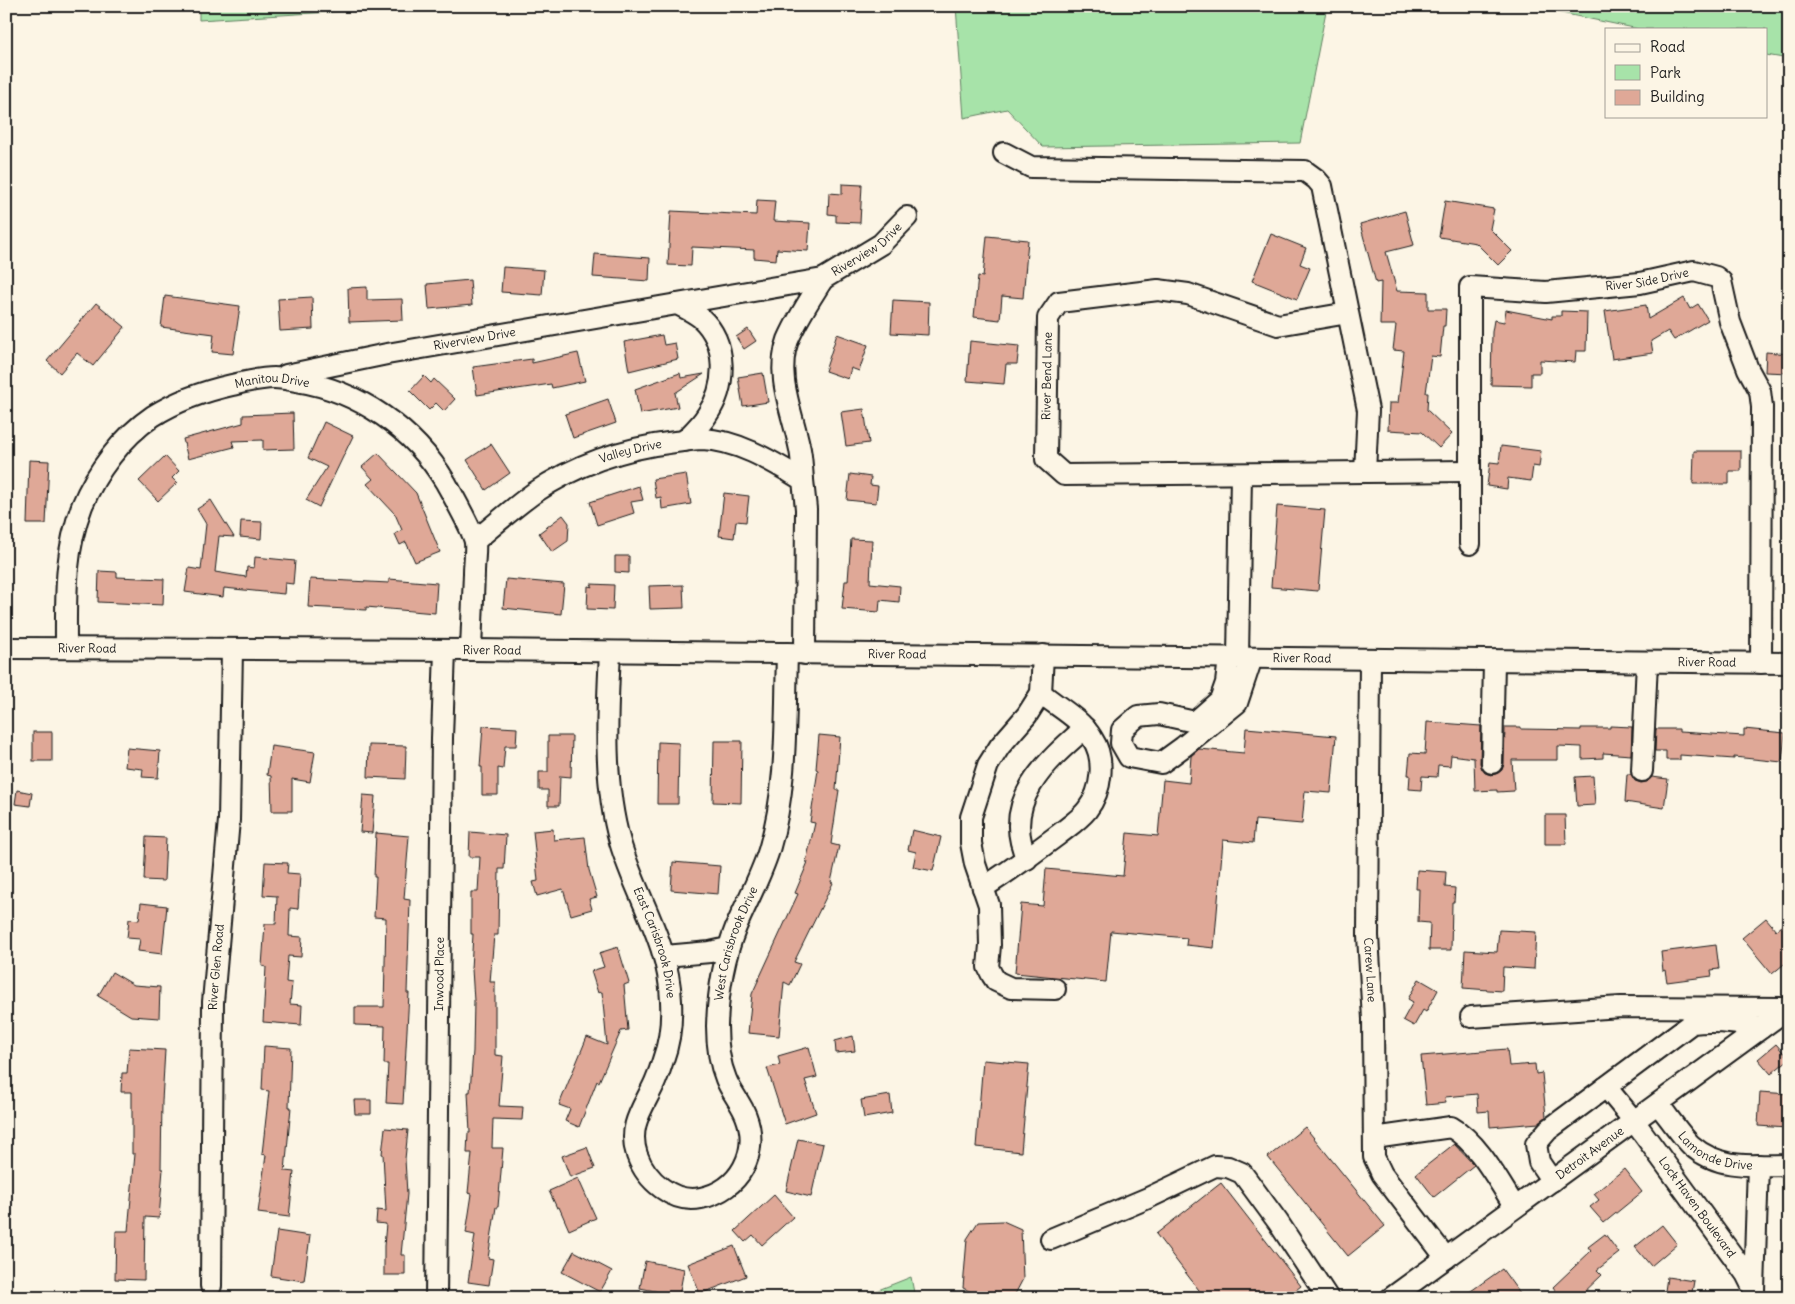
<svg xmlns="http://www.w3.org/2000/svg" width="1795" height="1304" font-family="Delius,sans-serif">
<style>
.green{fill:#a7e3a9;stroke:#628062}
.building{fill:#dfa897;stroke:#1c1c1c}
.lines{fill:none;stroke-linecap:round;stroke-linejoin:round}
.minor-casing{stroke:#1c1c1c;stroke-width:24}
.minor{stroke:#fcf5e5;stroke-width:20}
.labels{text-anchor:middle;stroke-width:5;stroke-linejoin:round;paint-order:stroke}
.street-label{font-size:12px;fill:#1c1c1c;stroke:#fcf5e5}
</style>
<rect width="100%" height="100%" fill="#fcf5e5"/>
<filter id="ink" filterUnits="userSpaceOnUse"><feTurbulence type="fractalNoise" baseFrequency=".02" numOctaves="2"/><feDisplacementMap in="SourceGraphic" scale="10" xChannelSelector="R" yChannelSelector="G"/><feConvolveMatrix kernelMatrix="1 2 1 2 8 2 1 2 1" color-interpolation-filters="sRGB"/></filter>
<g filter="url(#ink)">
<g class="green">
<polygon points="199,6 428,6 199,20"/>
<polygon points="956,6 1327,6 1300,143 1043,147 1007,109 964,118"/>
<polygon points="1527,6 1789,6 1789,59 1766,55 1766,29 1639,29"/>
<polygon points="911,1277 915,1298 858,1298"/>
</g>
<g class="building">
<polygon points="842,184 862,185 860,223 836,222 836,215 828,214 829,193 842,194"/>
<polygon points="757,200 775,201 773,221 810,223 808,251 777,249 776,260 754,258 754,250 692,247 691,266 668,265 671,211 756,215"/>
<polygon points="1445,201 1494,209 1490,229 1512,251 1498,265 1476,243 1439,237"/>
<polygon points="1405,211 1414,245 1386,252 1397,291 1428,292 1428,309 1446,309 1445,326 1443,326 1440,357 1431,356 1426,393 1428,393 1427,410 1452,434 1439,448 1422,432 1388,430 1389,403 1398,403 1404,351 1393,350 1396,325 1380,325 1381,282 1376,283 1360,224"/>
<polygon points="1271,234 1306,248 1300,264 1310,268 1297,299 1252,281"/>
<polygon points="987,236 1028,240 1023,298 1002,296 1000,320 974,317 978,276 983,277"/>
<polygon points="595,254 650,258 649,281 593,277"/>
<polygon points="503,267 544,270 542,295 501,292"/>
<polygon points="470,280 472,305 429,309 427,284"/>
<polygon points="367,287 367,300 402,299 403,320 349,322 348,288"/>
<polygon points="165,296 240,306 233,354 212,352 214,334 161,327"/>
<polygon points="312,297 313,329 280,331 278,299"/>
<polygon points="1684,298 1690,309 1698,304 1708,320 1674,340 1668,331 1651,341 1653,353 1612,359 1605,311 1646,305 1648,319"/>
<polygon points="893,300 929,302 928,335 891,333"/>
<polygon points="96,303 125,327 93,366 77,353 60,373 47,361"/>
<polygon points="1506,310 1552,319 1552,316 1561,316 1561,311 1587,312 1586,351 1576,351 1575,362 1540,360 1540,373 1531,373 1531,386 1491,385 1492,332 1494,320 1504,322"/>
<polygon points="748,329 756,341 744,349 736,337"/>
<polygon points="837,334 868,345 859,371 851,368 848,379 825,371"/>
<polygon points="662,335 664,345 675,343 678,359 629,371 624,342"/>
<polygon points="970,341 1019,346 1017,364 1006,364 1004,384 967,381"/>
<polygon points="1766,352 1789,354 1789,373 1765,372"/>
<polygon points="578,353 585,381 552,388 551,384 477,395 473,367 532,359 532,363"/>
<polygon points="680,373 681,378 704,374 675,393 678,407 640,414 635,389"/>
<polygon points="763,373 768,402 743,406 738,377"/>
<polygon points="424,376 431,383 434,379 455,399 444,411 436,403 429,410 410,391"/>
<polygon points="608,399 616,423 573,438 565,414"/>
<polygon points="864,409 869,443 846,446 841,412"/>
<polygon points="293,413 294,449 263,450 263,440 232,441 234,447 188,459 183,439 243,423 243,415"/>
<polygon points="324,422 353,436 319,507 306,500 327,467 308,458"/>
<polygon points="491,444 510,473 486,490 467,460"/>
<polygon points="1501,446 1541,451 1539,467 1533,466 1531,481 1508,478 1507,489 1487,486 1490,462 1499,463"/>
<polygon points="1694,451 1741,451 1741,471 1729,471 1729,484 1693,484"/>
<polygon points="378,453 416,493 440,552 415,562 406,542 400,545 395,534 402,530 395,514 367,484 373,479 362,467"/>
<polygon points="165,456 179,471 172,478 177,483 158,501 139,481"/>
<polygon points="29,460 49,461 46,524 27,524"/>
<polygon points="686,474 691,504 662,509 661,497 656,498 653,479"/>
<polygon points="850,474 871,477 870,485 878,486 876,503 847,500"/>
<polygon points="639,486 643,500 631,502 634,513 597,525 590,502"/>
<polygon points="724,493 749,496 746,522 736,521 734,538 719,536"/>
<polygon points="211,500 234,537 219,536 215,572 246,577 247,567 254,568 255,557 295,561 293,584 285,583 284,594 224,588 223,597 185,592 189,568 201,570 206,524 197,509"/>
<polygon points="1277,506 1325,510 1318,591 1271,587"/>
<polygon points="563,515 569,523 568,541 552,552 539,533"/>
<polygon points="241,521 262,522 261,539 240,537"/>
<polygon points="851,539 872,540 870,583 900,586 899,602 880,600 879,612 842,609 845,581 848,581"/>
<polygon points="615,556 629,556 629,573 615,572"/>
<polygon points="99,571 117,572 117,577 164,579 163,605 98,602"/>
<polygon points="310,579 389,583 389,579 437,583 435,613 366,607 366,610 308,607"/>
<polygon points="506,579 564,584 561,614 503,608"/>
<polygon points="591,584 614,585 613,610 587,609 588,586 593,587"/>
<polygon points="683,585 684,608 650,609 649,586"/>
<polygon points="1427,722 1481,726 1480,763 1482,769 1485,773 1491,775 1498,773 1502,770 1504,764 1505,727 1521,727 1521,729 1581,730 1581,728 1610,728 1610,726 1632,727 1631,755 1603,753 1603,758 1582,759 1582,747 1558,746 1558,760 1512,760 1514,791 1497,792 1497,790 1475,791 1474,758 1451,755 1450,766 1438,765 1437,777 1422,776 1421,790 1409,789 1410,775 1408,775 1410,753 1425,754"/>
<polygon points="483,726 517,728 516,746 505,746 503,769 498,768 498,795 482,795 482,767 480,767"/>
<polygon points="1246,728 1336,736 1331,793 1305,791 1302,824 1255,820 1253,843 1223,840 1214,948 1186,945 1187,938 1111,931 1106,982 1015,973 1021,904 1043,906 1046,869 1123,876 1127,833 1158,836 1163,780 1189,783 1191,756 1199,749 1244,753"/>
<polygon points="1656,729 1679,729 1679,732 1744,736 1744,729 1785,733 1782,762 1734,757 1734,759 1680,755 1680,760 1666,760 1666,751 1655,751"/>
<rect x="33" y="732" width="19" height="29"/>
<polygon points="819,735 840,737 836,790 839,790 831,844 839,846 831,882 833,883 794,962 800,964 790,985 784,982 779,1036 748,1033 752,994 798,894 795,893 808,862 806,862 815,823 810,822 818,770 816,769"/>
<polygon points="548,736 572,736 571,777 560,776 559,806 548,806 548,790 539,790 539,772 548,772"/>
<polygon points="714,741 742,741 741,803 713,802"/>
<polygon points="658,742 679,743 678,804 657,804"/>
<polygon points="369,745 406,746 405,779 368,777"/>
<polygon points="271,746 315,752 310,782 292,779 292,811 272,811 271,776 267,775"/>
<polygon points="127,748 160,751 158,778 142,777 143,769 125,767"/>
<polygon points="1627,774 1631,774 1635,781 1641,783 1647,782 1652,777 1668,779 1664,808 1625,802"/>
<polygon points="1593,776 1595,805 1577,806 1575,777"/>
<polygon points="17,790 32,793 30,806 15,804"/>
<polygon points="363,795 375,796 372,833 360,832"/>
<polygon points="1545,815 1565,815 1566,844 1545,844"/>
<polygon points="553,829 554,840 585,837 589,870 597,897 589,899 592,909 571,915 563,889 537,896 533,882 538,881 533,831"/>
<polygon points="912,830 941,837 933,871 913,867 916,852 908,850"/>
<polygon points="470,832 506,835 504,869 499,869 498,935 494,935 490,982 495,982 495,1055 503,1056 499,1106 523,1107 522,1120 493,1119 492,1148 503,1148 498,1207 496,1207 488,1258 493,1259 489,1285 468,1282 475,1235 466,1233 472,1194 468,1193 472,1153 467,1153 468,1133 470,1133 468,1092 470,1092 473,1051 474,1001 472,969 471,969 473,934 471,934 471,892 478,892 480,857 469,857"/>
<polygon points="376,833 409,836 404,899 410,900 407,993 409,993 403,1104 386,1103 388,1064 384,1064 385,1026 355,1025 355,1007 384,1007 386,918 374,917 376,877 374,877"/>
<polygon points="146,837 166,838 164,881 144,880"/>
<polygon points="265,862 288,863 287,873 300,874 298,909 290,908 289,936 302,937 301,957 288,956 286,982 292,983 290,1004 302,1005 301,1025 263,1022 266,967 262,966 265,924 276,924 277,896 263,895"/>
<polygon points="673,862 720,866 718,894 671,890"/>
<polygon points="1417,870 1446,872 1445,887 1455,888 1454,902 1452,902 1451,950 1429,950 1430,923 1418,922 1419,889 1416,889"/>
<polygon points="141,903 167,906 162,954 138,951 140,939 127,938 129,919 139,920"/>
<polygon points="1766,918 1776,930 1789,920 1789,960 1772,974 1742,938"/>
<polygon points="1499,930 1536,932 1534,969 1503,967 1502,991 1463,988 1465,950 1497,952"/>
<polygon points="1716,945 1719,969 1711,970 1712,976 1667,982 1665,970 1663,971 1661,952"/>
<polygon points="618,947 629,983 624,985 628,1030 621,1031 599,1082 597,1081 579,1127 565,1121 570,1109 559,1105 587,1037 607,1045 602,992 598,993 591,971 604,967 599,953"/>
<polygon points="112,972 134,985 160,987 159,1018 131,1016 98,996"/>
<polygon points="1419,979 1438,990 1426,1012 1423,1010 1414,1026 1403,1020 1413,1002 1408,999"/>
<polygon points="853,1036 855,1051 836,1053 835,1041"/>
<polygon points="1776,1044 1789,1059 1771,1074 1758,1059"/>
<polygon points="264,1046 291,1048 289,1107 291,1107 285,1171 294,1172 289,1217 258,1213 266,1155 262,1154 269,1091 262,1090"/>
<polygon points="809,1047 817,1077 805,1080 816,1113 785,1124 767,1068 780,1065 778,1056"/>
<polygon points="129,1048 165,1050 162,1101 161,1169 163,1169 159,1218 145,1217 144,1280 115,1279 116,1231 128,1231 135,1154 132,1154 132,1092 121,1092 122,1073 127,1073"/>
<polygon points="1507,1049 1509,1066 1535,1064 1536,1074 1542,1073 1546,1117 1539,1123 1490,1127 1489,1111 1478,1112 1477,1094 1445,1097 1446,1103 1426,1105 1421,1056"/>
<polygon points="983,1060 1029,1064 1021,1152 976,1147"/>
<polygon points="1760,1092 1789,1094 1787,1128 1758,1126"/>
<polygon points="890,1095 892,1113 864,1118 861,1100"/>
<polygon points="354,1100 371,1100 371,1114 355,1114"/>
<polygon points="1305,1127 1385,1226 1348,1256 1268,1157"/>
<polygon points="385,1128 408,1130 405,1159 407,1194 401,1255 405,1255 405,1275 384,1275 384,1246 386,1224 376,1223 377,1210 386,1211 383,1154 382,1154"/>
<polygon points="798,1139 823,1144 811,1197 786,1191"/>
<polygon points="1454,1144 1474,1165 1434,1197 1416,1174"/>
<polygon points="587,1147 595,1168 570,1177 562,1156"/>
<polygon points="1624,1169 1642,1192 1604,1223 1590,1207 1599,1200 1594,1194"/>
<polygon points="578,1178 596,1218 569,1230 559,1207 557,1208 549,1191"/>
<polygon points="1221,1183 1301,1286 1286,1298 1205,1298 1156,1234"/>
<polygon points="774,1195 793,1217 762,1245 753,1235 745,1242 735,1231"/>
<polygon points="1003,1221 1021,1229 1023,1279 1013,1298 984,1298 963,1288 967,1239 978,1222"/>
<polygon points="1662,1225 1677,1244 1651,1266 1635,1247"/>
<polygon points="277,1231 310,1236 304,1281 271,1276"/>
<polygon points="1605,1234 1619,1253 1597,1270 1602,1275 1578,1298 1547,1298 1556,1291 1553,1287 1591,1251 1588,1247"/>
<polygon points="734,1246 746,1276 700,1294 688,1264"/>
<polygon points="574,1251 612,1271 600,1292 562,1272"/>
<polygon points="645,1261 684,1269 679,1296 640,1288"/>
<polygon points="1502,1269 1523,1298 1461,1298"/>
<polygon points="1667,1277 1694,1281 1691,1298 1664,1298"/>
</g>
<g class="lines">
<g class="minor-casing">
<g id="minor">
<polyline points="1004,153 1031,167 1305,171 1316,179 1322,186 1368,410 1365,472"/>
<path id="s1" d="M677 304 823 279 881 244 907 217"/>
<polyline points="1348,313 1278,325 1188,294 1158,290 1059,302 1048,318 1046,459 1064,475 1470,471"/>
<path id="s2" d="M286 375 387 354 677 304C685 308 694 312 701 318 728 343 727 386 707 415 701 425 692 433 684 441"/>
<path d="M803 480C802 469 802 456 799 445 792 411 775 375 788 340 797 319 810 299 823 279"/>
<path id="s3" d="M475 541C494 525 513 508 534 493 576 464 625 448 675 442 684 441 693 439 702 439 738 440 773 462 803 480L806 509 805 654"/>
<path id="s4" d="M1470 544V287L1546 292 1640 283 1694 271 1716 277 1721 281 1730 322 1748 369 1760 391 1762 407 1761 663"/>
<path id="s5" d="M6 648 471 650 1789 663"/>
<path id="s6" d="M66 648C66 598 64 553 82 506 96 472 122 437 153 416 177 401 205 391 232 385 245 382 261 378 274 378 282 378 290 380 297 381 359 391 414 429 446 483 452 494 473 531 475 542 476 551 474 563 474 573 473 598 472 624 471 650"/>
<path id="s7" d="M610 652C607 713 603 783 620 842 636 897 669 942 671 1001 672 1020 670 1041 663 1060 661 1067 658 1075 655 1082 644 1107 627 1125 637 1155 646 1180 673 1204 701 1198 740 1190 760 1152 746 1116 741 1103 731 1092 726 1079 719 1062 717 1044 717 1026 718 993 724 957 736 927 747 901 761 876 769 850 788 787 785 718 787 653"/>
<polyline points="1043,655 1041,693 1027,715 1000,746 988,765 971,817 971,843 975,864 989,905 990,945 988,967 992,975 996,981 1011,988 1055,989"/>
<polyline points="1229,658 1226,683 1220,700 1195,722 1159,714 1138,716 1122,730 1121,743 1129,757 1161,763 1183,747 1237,703 1252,658"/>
<polyline points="1238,658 1241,474"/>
<path id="s8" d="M1370 660 1368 936 1373 1019 1374 1157 1382 1174 1446 1258"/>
<polyline points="1492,763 1494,661"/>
<polyline points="1642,771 1647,662"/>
<path d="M1027 859C1000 802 1046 762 1085 728"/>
<path d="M983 888C1009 871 1033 854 1058 835 1068 827 1079 820 1087 810 1102 791 1106 759 1092 738 1080 718 1059 708 1041 693"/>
<polyline points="665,956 710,952 728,948"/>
<polyline points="1471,1017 1621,1007 1789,1008"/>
<path id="s9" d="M1606 1087 1634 1121 1746 1274 1754 1290 1755 1298"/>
<path id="s10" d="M1658 1104C1668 1116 1681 1136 1692 1146 1719 1170 1756 1165 1789 1165"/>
<path d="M1374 1138 1451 1127C1479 1143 1498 1181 1515 1207"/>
<path d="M1552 1181 1539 1162 1536 1144 1548 1130 1692 1023C1716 1020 1738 1023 1761 1028"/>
<polyline points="1051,1239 1148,1198 1215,1166 1228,1167 1242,1173 1278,1222 1328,1298"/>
<path id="s11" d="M211 1286 213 1002 229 820 232 649"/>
<polyline points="1754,1290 1758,1165"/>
<path id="s12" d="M436 1298 442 738 445 650"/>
<path id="s13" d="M1391 1298 1789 1008"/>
</g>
</g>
<use href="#minor" class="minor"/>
</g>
</g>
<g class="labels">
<g class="street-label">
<text dy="4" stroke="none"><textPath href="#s1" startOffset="201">Riverview Drive</textPath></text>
<text dy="4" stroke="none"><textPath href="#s4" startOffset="435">River Side Drive</textPath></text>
<text dy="4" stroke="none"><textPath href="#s2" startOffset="192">Riverview Drive</textPath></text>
<text transform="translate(1047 376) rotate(-89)" y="4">River Bend Lane</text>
<text dy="4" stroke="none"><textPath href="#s6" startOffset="386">Manitou Drive</textPath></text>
<text dy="4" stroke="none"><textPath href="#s3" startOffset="182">Valley Drive</textPath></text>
<text dy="4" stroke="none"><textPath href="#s5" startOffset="81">River Road</textPath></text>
<text dy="4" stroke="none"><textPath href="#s5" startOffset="486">River Road</textPath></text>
<text dy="4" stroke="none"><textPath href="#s5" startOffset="891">River Road</textPath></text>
<text dy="4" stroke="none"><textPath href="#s5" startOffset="1296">River Road</textPath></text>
<text dy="4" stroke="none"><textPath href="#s5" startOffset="1701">River Road</textPath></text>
<text dy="4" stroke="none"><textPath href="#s7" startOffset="298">East Carisbrook Drive</textPath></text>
<text dy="4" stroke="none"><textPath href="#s7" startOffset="892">West Carisbrook Drive</textPath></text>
<text dy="4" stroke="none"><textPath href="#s11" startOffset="319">River Glen Road</textPath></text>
<text dy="4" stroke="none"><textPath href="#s8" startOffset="310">Carew Lane</textPath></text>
<text dy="4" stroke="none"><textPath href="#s12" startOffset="324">Inwood Place</textPath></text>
<text dy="4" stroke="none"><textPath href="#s10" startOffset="78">Lamonde Drive</textPath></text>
<text dy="4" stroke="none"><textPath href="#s13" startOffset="246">Detroit Avenue</textPath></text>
<text dy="4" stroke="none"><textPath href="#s9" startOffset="151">Lock Haven Boulevard</textPath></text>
</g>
</g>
<rect width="1795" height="1304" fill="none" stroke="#fcf5e5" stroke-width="25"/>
<rect x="12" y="12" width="1770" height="1279" fill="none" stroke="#1c1c1c" stroke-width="2" filter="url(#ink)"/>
<rect x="1605" y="28" width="162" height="90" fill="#fcf5e5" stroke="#a29e95"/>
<rect x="1615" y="44" width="25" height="8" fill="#fcf5e5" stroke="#a29e95"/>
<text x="1650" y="52" font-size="15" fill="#1c1c1c">Road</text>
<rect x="1615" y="65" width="25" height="15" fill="#a7e3a9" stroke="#a29e95"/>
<text x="1650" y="78" font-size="15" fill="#1c1c1c">Park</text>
<rect x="1615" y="90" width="25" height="15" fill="#dfa897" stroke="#a29e95"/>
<text x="1650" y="102" font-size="15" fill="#1c1c1c">Building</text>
</svg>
